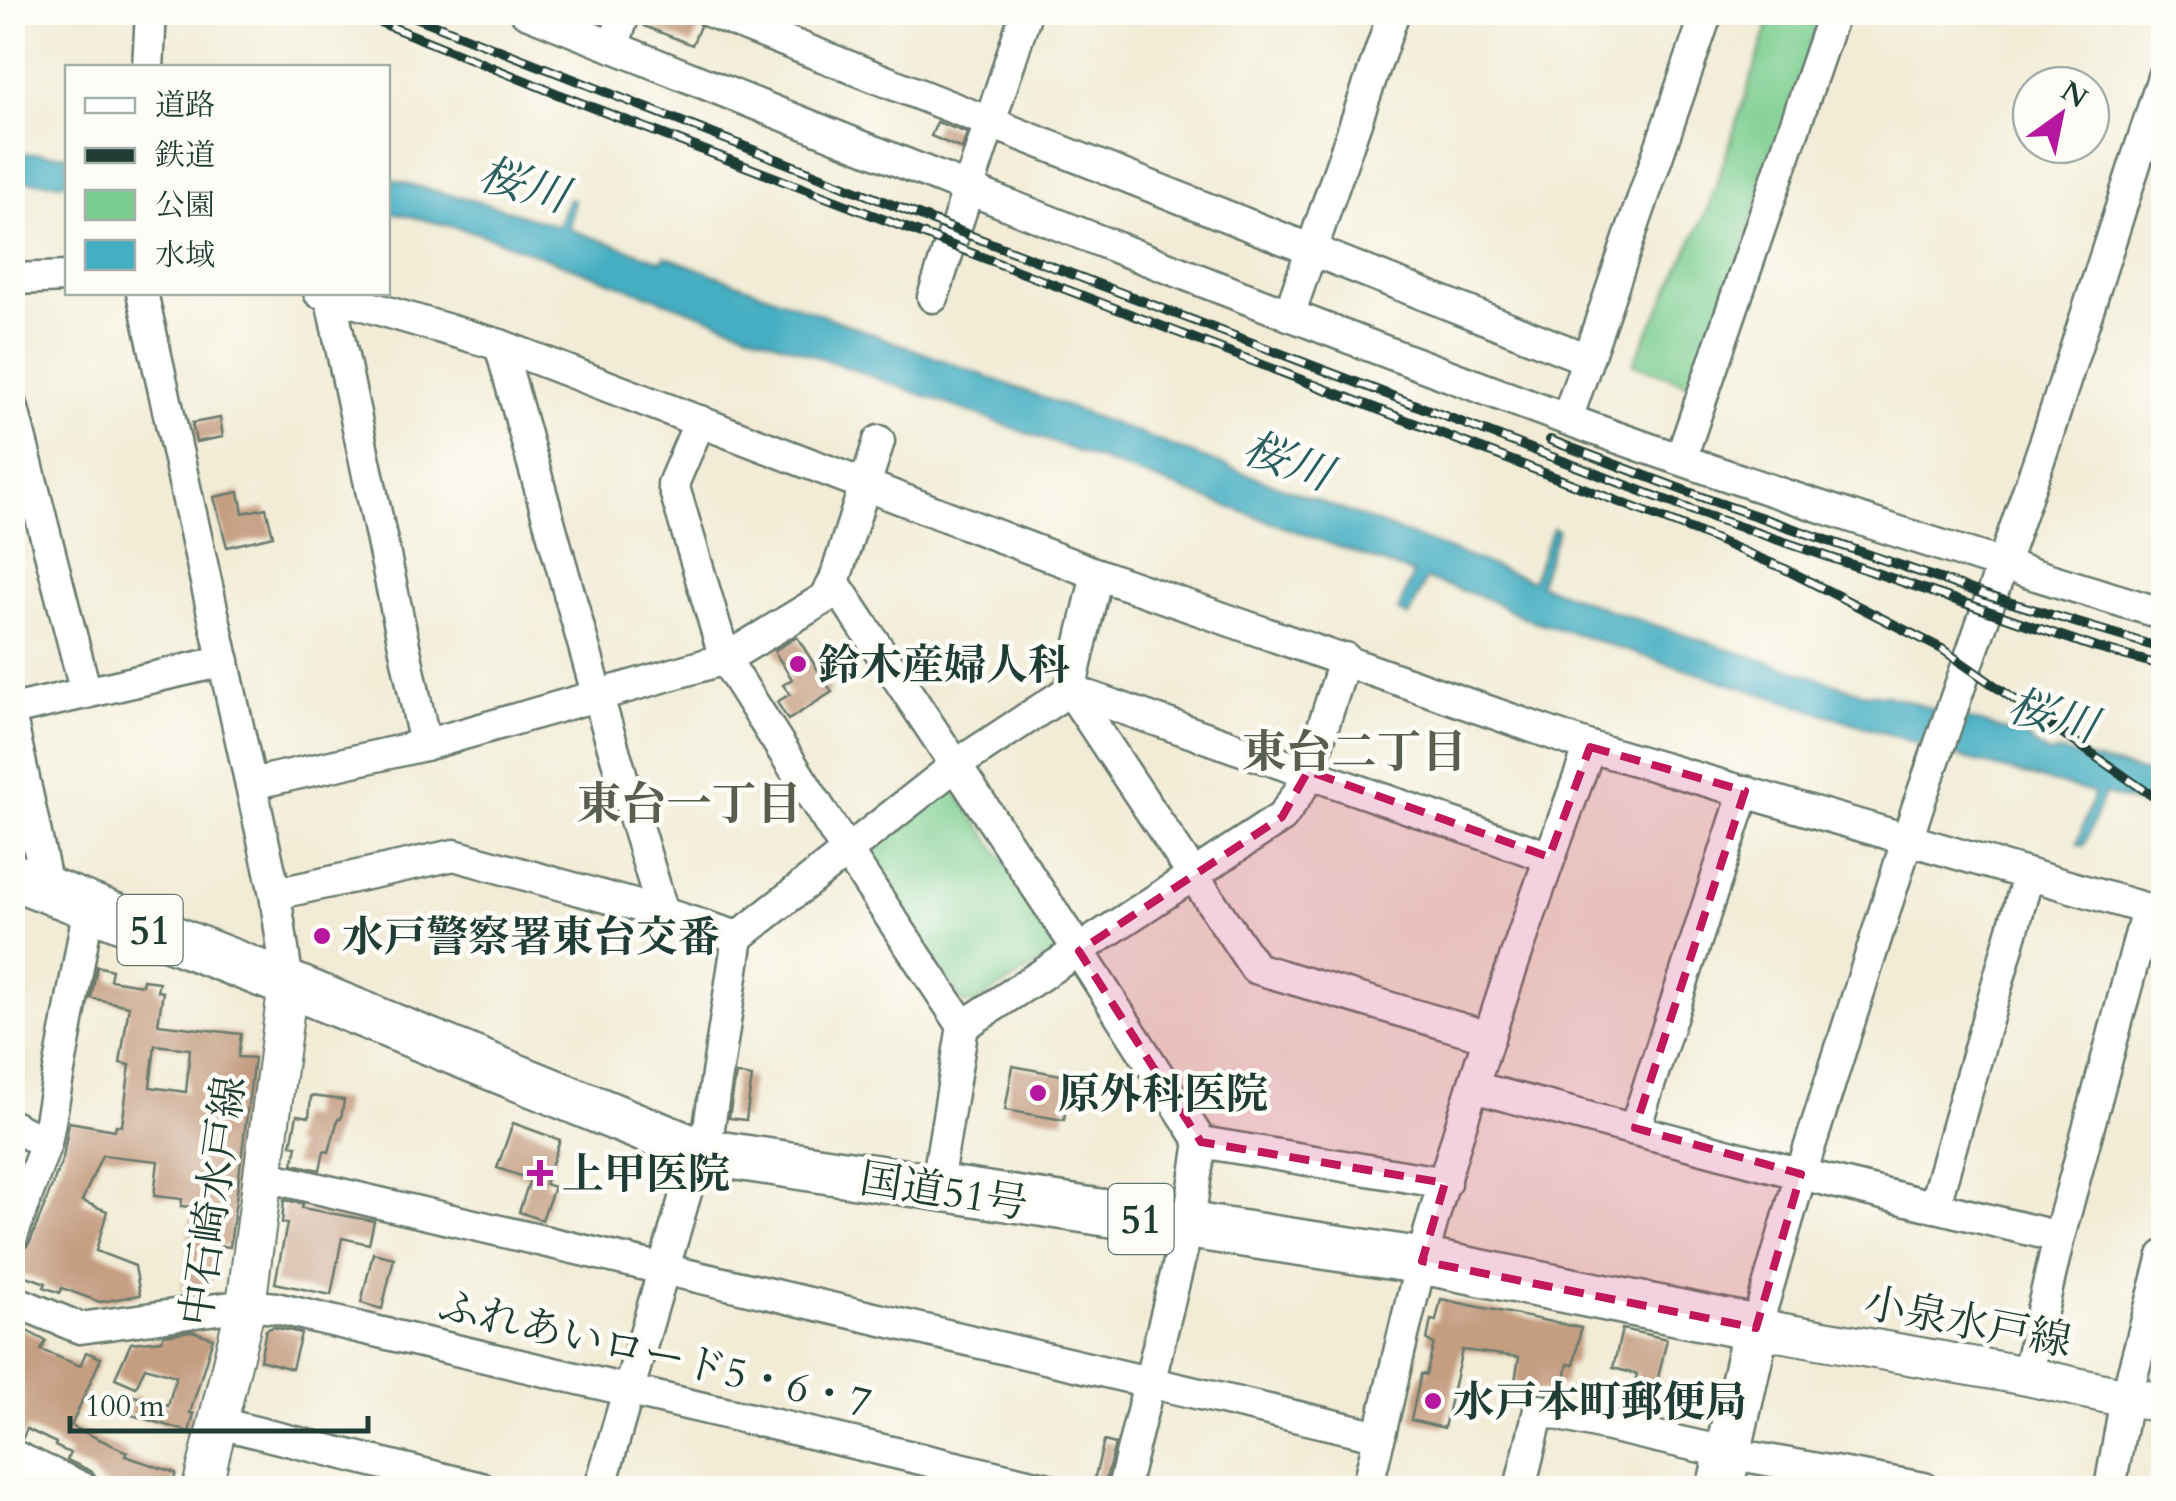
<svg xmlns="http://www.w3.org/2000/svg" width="2176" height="1501" font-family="Cardo,'Noto Serif JP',serif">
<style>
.green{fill:#7bcd8f;stroke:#4d8562;stroke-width:2.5}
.water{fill:#44aec2;stroke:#32767b;stroke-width:2.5}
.building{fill:#c59e82;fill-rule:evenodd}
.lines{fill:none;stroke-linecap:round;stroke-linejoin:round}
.minor-casing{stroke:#697a6d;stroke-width:35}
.major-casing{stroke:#697a6d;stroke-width:42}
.highway-casing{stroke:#697a6d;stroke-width:50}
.minor{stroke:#fff;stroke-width:30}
.major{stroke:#fff;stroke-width:38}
.highway{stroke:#fff;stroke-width:45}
.rail-casing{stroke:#1f3d34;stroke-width:10}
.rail{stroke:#fdfcf7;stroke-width:6;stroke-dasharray:19;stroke-linecap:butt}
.marked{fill:#c2185b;fill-opacity:0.2;stroke:#c2185b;stroke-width:8;stroke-dasharray:20 12;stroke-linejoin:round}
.poi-dot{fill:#b5179e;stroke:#fdfcf7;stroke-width:4}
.labels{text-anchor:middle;stroke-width:9;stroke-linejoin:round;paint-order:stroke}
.shield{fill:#fdfcf7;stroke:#62766e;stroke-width:2.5}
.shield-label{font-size:40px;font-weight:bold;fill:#1f3d34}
.poi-label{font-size:42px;font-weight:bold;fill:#1f3d34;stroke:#fdfcf7;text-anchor:start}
.street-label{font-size:42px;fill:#1f3d34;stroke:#fdfcf7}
.water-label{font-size:45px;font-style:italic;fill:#2a5f5f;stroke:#fdfcf7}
.neighbourhood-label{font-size:45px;font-weight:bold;fill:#595f4f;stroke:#fdfcf7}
</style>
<rect width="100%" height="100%" fill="#fdfcf7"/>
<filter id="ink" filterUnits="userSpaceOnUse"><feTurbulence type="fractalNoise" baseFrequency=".01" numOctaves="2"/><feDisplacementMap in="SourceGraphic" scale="20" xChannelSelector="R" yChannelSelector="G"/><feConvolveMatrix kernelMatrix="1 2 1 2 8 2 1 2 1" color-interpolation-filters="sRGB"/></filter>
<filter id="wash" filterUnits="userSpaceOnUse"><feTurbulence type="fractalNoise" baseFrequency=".0048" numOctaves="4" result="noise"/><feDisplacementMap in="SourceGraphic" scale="40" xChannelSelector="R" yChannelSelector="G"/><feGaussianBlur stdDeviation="2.25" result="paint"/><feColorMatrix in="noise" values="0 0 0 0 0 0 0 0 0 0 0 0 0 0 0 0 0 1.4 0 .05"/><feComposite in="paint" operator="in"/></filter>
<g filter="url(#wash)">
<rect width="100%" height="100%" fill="#f2ecd6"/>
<g class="green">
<polygon points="1729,13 1822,13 1697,387 1633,364 1709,207 1768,26"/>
<polygon points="944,785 953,787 1065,948 974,1004 963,1004 865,855"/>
</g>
<g class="water">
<polygon points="12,153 67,155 67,183 13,181"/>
<polygon points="388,179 487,204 558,226 568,199 574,200 569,229 662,261 665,256 1532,581 1553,528 1558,530 1539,584 1618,613 1864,693 1887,695 2023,736 2049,754 2061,752 2163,777 2163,810 2104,794 2084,846 2077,844 2094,793 1972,761 1525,618 1485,598 1426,579 1409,617 1398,611 1413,574 478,233 388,211"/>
</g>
<g id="blocks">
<g class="building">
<polygon points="650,12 693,15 700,26 692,45 644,26"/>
<polygon points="937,122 967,133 962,149 931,136"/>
<polygon points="220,418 223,437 196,442 192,423"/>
<polygon points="239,492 243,513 266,508 273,536 227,547 214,497"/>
<polygon points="797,637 832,692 788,720 777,702 790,694 783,685 792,679 774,651"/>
<path d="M97 966 112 970 110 980 142 985 143 980 159 982 157 991 163 992 158 1024 241 1034 238 1057 254 1058 230 1247 215 1245 209 1287 182 1291 192 1207 181 1206 182 1199 154 1196 158 1161 102 1155 82 1201 107 1211 96 1251 135 1266 140 1295 100 1302 62 1288 60 1293 44 1287 46 1283 12 1271V1254L23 1251 30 1242 63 1158 69 1122 115 1130 116 1125 122 1126 130 1065 120 1063 129 1006 91 998ZM155 1045 190 1049 186 1092 150 1087Z"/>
<polygon points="1013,1066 1071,1077 1064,1120 1005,1110"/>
<polygon points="736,1074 752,1077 746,1120 729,1118"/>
<polygon points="311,1096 344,1100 341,1119 338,1119 329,1152 324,1151 320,1170 293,1164 297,1146 291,1145 297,1115 309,1117"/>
<polygon points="513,1123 560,1140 545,1184 554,1187 542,1220 519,1212 530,1179 497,1168"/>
<polygon points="284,1200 303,1204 302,1208 374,1221 369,1244 342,1238 331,1295 275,1283 287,1224 282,1223"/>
<polygon points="373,1253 394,1258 382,1309 361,1303"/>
<polygon points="1441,1299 1581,1328 1574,1365 1568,1364 1564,1385 1560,1384 1554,1394 1514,1387 1519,1357 1462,1350 1444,1428 1411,1420 1421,1374 1426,1375 1434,1344 1427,1340 1431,1320 1436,1321"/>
<polygon points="273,1327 301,1333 292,1369 260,1360 266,1330"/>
<polygon points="21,1328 46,1341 41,1350 80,1366 86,1352 101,1358 71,1426 127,1452 125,1456 176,1473 171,1488 114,1488 100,1482 91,1471 67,1460 70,1453 55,1446 56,1443 27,1429 22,1439 12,1437 12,1344"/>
<polygon points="1622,1329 1667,1339 1650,1413 1629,1408 1637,1374 1613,1368"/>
<polygon points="192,1331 213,1338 190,1413 194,1414 189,1432 128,1414 134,1396 168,1406 176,1376 145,1367 136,1387 115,1378 131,1343 162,1340 164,1335"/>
<polygon points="1104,1441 1115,1444 1105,1483 1094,1480"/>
</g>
</g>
</g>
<g filter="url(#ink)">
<use href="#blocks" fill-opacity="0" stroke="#697a6d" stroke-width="2.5"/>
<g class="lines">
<g class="minor-casing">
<g id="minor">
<path d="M526 12C871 150 1215 290 1563 418 1761 490 1962 553 2164 614"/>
<polyline points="711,12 1587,359"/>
<polyline points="613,47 625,12"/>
<polyline points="148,68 151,12"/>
<polyline points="12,279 68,277"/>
<polyline points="142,292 275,894 288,984"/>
<polyline points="319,292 500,345 1097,574 1590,747 2164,914"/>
<polyline points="330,295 425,745"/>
<polyline points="933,297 1026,12"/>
<polyline points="1289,315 1394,12"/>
<polyline points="500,345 598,697 663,913"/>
<polyline points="12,405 86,693"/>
<polyline points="1567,419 1707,12"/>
<polyline points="700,421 673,484 725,659 846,850 963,1026 936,1189"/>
<polyline points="879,441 834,582 1079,951 1201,1142 1188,1226 1123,1488"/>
<polyline points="1681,458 1834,12"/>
<polyline points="1097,574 1070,690 1255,968 1489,1037"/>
<polyline points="12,710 224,661"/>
<polyline points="12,723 48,890"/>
<polyline points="251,784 425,745 725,659 825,598 834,582"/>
<polyline points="275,894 454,855 663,913 738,937"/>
<polyline points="963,1026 1282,817 1305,783 1345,658"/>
<polyline points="1473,1087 1801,1174 2059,1237"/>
<polyline points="12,1126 46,1143"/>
<polyline points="1635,1128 1745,791"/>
<polyline points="1201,1142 1445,1183"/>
<polyline points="264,1176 1380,1436"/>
<polyline points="1934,1207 2028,876"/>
<polyline points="12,1236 46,1143 89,906"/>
<polyline points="12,1300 80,1328 246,1305 276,1308 1045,1488"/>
<polyline points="1756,1328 1801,1174 1917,809 2047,437 2164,74"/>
<polyline points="2027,1376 2059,1237 2147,910"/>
<polyline points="219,1423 481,1488"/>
<polyline points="12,1455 83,1488"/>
<polyline points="600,1488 698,1151 709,1127 738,937 956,765 1070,690 1549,857"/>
<path d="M1367 1488C1386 1412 1402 1335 1422 1259 1469 1086 1528 915 1590 747"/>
<polyline points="1520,1488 1539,1410 1728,1453 1924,1488"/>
<polyline points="2110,1488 2126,1398 2164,1256"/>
</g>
</g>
<g class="major-casing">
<g id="major">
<polyline points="1756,1328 2027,1376 2126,1398 2164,1402"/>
<polyline points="202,1488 246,1305 288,984"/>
</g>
</g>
<g class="highway-casing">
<polyline id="highway" points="12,876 288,984 698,1151 1422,1261 1756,1328 1720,1488"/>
</g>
<use href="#minor" class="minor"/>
<use href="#major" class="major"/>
<use href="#highway" class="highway"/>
<g class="rail-casing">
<g id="rail">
<polyline points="355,12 565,97 1695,531 1785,569 1942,649 2164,804"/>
<polyline points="403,12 956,230 1702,514 2097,648 2164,666"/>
<polyline points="1550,440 1707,499 1992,597 2164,649"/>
</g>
</g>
<use href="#rail" class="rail"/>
</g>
</g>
<path class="marked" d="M1590 747 1745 791 1635 1128 1801 1174 1756 1328 1422 1261 1445 1183 1201 1142 1079 951 1282 817 1308 771 1549 857Z"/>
<g class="poi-dot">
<circle cx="798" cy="664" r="10"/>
<circle cx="322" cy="936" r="10"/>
<circle cx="1038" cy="1093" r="10"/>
<path d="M535 1158h10v10h10v10h-10v10h-10v-10h-10v-10h10z"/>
<circle cx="1433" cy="1401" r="10"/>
</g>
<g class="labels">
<g class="shield">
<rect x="117.5" y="895" width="65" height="70" rx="8"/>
<rect x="1108.5" y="1184" width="65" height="70" rx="8"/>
</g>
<g class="shield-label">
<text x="150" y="944">51</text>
<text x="1141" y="1233">51</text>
</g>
<g class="poi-label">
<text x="818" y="679">鈴木産婦人科</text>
<text x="342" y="951">水戸警察署東台交番</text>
<text x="1058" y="1108">原外科医院</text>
<text x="562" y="1188">上甲医院</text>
<text x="1453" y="1416">水戸本町郵便局</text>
</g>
<g class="street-label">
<text transform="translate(944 1190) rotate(9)" y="15">国道51号</text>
<text transform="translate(212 1201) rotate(-82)" y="15">中石崎水戸線</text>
<text transform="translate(1968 1321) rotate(11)" y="15">小泉水戸線</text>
<text transform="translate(655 1353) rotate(13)" y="15">ふれあいロード5・6・7</text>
</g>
<g class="water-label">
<text transform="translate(524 184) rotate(16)" y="16">桜川</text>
<text transform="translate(1288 460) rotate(20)" y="16">桜川</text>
<text transform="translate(2053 715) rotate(15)" y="16">桜川</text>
</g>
<g class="neighbourhood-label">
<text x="1354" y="767">東台二丁目</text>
<text x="689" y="819">東台一丁目</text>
</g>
</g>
<rect width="2176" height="1501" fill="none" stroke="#fdfcf7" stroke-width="50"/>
<rect x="65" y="65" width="325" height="230" fill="#fdfcf7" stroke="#a4b0a9" stroke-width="2.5"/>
<rect x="85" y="98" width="50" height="15" fill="#ffffff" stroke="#a4b0a9" stroke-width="2.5"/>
<text x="155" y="115" font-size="30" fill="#1f3d34">道路</text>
<rect x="85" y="148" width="50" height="15" fill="#1f3d34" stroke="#a4b0a9" stroke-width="2.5"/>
<text x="155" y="165" font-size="30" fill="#1f3d34">鉄道</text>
<rect x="85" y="190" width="50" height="30" fill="#7bcd8f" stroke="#a4b0a9" stroke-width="2.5"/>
<text x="155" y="215" font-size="30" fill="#1f3d34">公園</text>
<rect x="85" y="240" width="50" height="30" fill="#44aec2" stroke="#a4b0a9" stroke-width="2.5"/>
<text x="155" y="265" font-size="30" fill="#1f3d34">水域</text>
<g transform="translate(2061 115) rotate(33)"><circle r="48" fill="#fdfcf7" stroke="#a4b0a9" stroke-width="2.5"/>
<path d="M0-8L18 38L0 25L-18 38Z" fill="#b5179e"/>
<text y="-15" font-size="28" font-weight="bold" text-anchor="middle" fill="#1f3d34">N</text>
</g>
<path d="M70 1416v15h298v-15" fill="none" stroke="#1f3d34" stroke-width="5"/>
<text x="85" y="1416" font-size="30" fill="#1f3d34" stroke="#fdfcf7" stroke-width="8" paint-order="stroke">100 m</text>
</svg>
